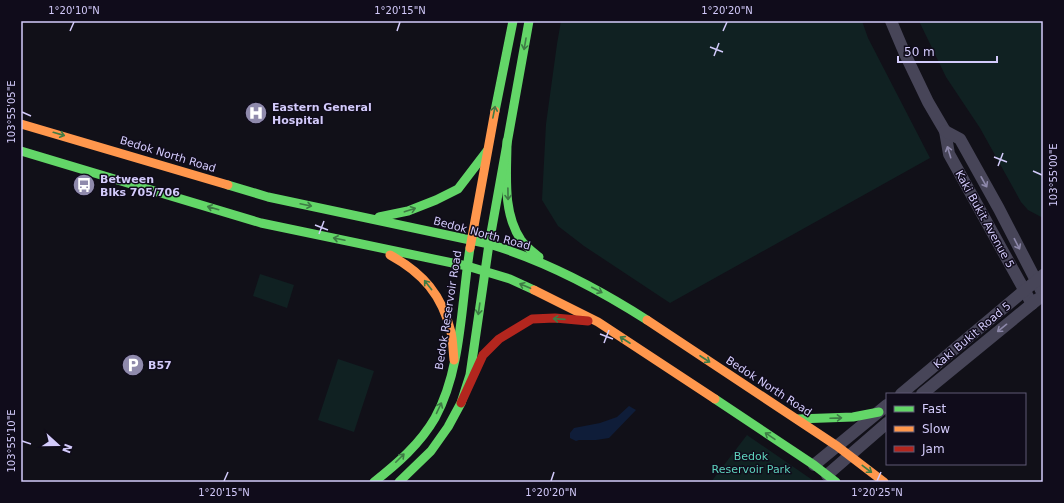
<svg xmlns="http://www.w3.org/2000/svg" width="1064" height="503" font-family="'DejaVu Sans',sans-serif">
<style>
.green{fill:#102122}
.water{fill:#0f1d39}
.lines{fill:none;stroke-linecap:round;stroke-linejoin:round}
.street{stroke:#474558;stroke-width:12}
.fast{stroke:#63d668;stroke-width:9}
.slow{stroke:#ff974d;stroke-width:9}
.jam{stroke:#b3261e;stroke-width:9}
.oneway{stroke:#3e7b45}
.oneway2{stroke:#8d88aa}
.ticks{fill:none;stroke:#d3cbfb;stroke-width:1.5}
.labels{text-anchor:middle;stroke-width:3;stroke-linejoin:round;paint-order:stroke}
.poi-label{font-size:11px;font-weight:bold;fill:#d3cbfb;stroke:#100c1b;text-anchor:start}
.street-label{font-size:11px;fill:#d3cbfb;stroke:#100c1b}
.park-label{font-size:11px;fill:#5ed3bd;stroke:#100c1b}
.neatline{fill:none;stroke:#d3cbfb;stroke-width:1.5}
.ticks-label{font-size:10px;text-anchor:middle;fill:#d3cbfb}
</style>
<rect width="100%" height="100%" fill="#111018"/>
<g class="green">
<polygon points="561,21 862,21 868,38 930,158 670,303 584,246 558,226 542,200 546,124 557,44"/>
<polygon points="919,21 1043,21 1043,218 1028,210 1021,202 980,128 946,77"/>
<polygon points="260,274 294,285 287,308 253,296"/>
<polygon points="338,359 374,371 354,432 318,420"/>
<polygon points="747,435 811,479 815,482 711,482"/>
</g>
<polygon class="water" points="629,406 636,410 609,438 596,440 579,440 576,441 570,438 570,433 574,428 600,423 617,417"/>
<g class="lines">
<g class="street">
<polyline points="891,21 905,54 928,102 945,131 949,154 1032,304"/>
<polyline points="945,131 960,139 999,209 1043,294"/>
<polyline points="901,394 1043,275"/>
<polyline points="922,394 1038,299"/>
<polyline points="814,465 887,405"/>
<polyline points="827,475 887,423"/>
</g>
<g class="fast">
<polyline points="495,111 513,21"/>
<path d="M507 141C507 174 502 212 521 240 526 247 533 252 539 257"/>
<polyline points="21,151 261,223 467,266 510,279 534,290"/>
<path d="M228 185 268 197 489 244C546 261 597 288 647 320"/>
<polyline points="379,217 408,211 436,200 458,189 487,151"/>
<polyline points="715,399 814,465 836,482"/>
<polyline points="797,419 853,417 879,412"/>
<path d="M374 482C397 464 420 444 435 418 462 369 461 303 470 248"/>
<polyline points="399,482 431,451 448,427 461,403 470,375 489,244 529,21"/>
</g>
<g class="slow">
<polyline points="21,124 228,185"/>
<polyline points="470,248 495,111"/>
<path d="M390 255C423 273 442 295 451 332 453 341 453 351 454 360"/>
<polyline points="534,290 598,322 715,399"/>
<polyline points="647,320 837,446 884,482"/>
</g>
<polyline class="jam" points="461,403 483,355 499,339 532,319 555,318 588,321"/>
</g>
<defs><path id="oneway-shaft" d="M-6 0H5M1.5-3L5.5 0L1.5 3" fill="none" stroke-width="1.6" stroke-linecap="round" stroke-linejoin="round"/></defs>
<g class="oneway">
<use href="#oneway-shaft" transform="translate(525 44) rotate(100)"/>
<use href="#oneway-shaft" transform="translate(494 112) rotate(-79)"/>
<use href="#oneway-shaft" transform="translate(59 134) rotate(16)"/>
<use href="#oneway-shaft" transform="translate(508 194) rotate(89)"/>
<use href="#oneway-shaft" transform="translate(306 205) rotate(12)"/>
<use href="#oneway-shaft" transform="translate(213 208) rotate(-164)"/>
<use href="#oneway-shaft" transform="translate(410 210) rotate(-18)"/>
<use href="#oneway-shaft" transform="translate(339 239) rotate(-168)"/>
<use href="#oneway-shaft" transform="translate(428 285) rotate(-128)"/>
<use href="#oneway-shaft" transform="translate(525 286) rotate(-157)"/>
<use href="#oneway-shaft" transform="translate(597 290) rotate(27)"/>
<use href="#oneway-shaft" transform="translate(479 309) rotate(98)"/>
<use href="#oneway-shaft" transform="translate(559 319) rotate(-176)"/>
<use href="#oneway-shaft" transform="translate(625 340) rotate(-147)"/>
<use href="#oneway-shaft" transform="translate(705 359) rotate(33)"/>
<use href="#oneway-shaft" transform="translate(439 408) rotate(-65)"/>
<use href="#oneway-shaft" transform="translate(836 418) rotate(-2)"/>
<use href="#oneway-shaft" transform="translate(770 436) rotate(-146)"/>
<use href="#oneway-shaft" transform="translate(400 458) rotate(-45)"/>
<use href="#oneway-shaft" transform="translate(867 469) rotate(37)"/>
</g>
<g class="oneway2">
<use href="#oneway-shaft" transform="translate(949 152) rotate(-107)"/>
<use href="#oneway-shaft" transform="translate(984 182) rotate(61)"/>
<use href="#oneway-shaft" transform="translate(1017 244) rotate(63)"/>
<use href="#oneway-shaft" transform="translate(1002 328) rotate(141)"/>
</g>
<path class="ticks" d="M70 31 74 22M397 31 400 22M723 31 727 22M710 47 723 52M714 56 719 43M22 112 31 116M994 157 1007 162M998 166 1003 153M1033 171 1042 175M315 225 328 230M319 234 324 221M600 334 613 339M604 343 609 330M22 441 31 444M224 481 228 472M551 481 554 472M877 481 881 472"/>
<defs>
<g id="hospital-disc" transform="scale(1.15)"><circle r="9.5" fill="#8f8aac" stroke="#100c1b"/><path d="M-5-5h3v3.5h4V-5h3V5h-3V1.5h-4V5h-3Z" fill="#fff"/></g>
<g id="bus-disc" transform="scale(1.15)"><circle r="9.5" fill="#8f8aac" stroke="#100c1b"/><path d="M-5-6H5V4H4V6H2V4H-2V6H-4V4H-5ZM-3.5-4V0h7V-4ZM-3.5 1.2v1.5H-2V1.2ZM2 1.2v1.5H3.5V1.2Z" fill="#fff"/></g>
<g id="parking-disc" transform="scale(1.15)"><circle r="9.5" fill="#8f8aac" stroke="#100c1b"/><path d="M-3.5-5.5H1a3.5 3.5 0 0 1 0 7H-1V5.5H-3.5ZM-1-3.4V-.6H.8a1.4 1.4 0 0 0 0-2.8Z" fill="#fff"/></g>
</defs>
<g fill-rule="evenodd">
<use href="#hospital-disc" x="256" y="113"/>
<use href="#bus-disc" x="84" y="185"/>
<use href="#parking-disc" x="133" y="365"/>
</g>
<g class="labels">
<g class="poi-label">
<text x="272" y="111">Eastern General<tspan x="272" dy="13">Hospital</tspan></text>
<text x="100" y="183">Between<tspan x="100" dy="13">Blks 705/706</tspan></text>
<text x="148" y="369">B57</text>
</g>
<g class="street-label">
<text transform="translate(168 154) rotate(17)" y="4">Bedok North Road</text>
<text transform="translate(985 219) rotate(61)" y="4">Kaki Bukit Avenue 5</text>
<text transform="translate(482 233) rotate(15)" y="4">Bedok North Road</text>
<text transform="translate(448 310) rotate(-81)" y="4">Bedok Reservoir Road</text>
<text transform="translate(972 335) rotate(-40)" y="4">Kaki Bukit Road 5</text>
<text transform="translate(769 386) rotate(33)" y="4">Bedok North Road</text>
</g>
<g class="park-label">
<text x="751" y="460">Bedok<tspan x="751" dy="13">Reservoir Park</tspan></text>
</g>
</g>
<rect width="1064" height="503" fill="none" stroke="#100c1b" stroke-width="44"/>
<rect x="886" y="393" width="140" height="72" fill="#100c1b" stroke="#5e5875"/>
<rect x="894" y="406" width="20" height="6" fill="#63d668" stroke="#5e5875"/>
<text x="922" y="413" font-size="12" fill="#d3cbfb">Fast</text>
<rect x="894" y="426" width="20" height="6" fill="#ff974d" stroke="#5e5875"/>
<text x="922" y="433" font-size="12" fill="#d3cbfb">Slow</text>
<rect x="894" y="446" width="20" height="6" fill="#b3261e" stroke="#5e5875"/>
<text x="922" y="453" font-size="12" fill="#d3cbfb">Jam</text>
<g transform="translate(58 445) rotate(111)" stroke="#100c1b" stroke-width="3" paint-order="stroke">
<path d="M0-3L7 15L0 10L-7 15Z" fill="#d3cbfb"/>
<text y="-6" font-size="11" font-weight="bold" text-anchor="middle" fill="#d3cbfb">N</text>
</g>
<path d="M898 56v6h99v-6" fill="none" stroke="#d3cbfb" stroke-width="2"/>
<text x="904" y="56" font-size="12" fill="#d3cbfb" stroke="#100c1b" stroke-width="3" paint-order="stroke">50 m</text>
<rect x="22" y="22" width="1020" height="459" class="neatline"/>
<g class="ticks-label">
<text x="74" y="14">1°20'10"N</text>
<text x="400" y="14">1°20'15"N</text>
<text x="727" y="14">1°20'20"N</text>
<text transform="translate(11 112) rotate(-90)" y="4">103°55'05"E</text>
<text transform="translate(1053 175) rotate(-90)" y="4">103°55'00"E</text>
<text transform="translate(11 441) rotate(-90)" y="4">103°55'10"E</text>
<text x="224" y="496">1°20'15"N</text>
<text x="551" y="496">1°20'20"N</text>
<text x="877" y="496">1°20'25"N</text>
</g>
</svg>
